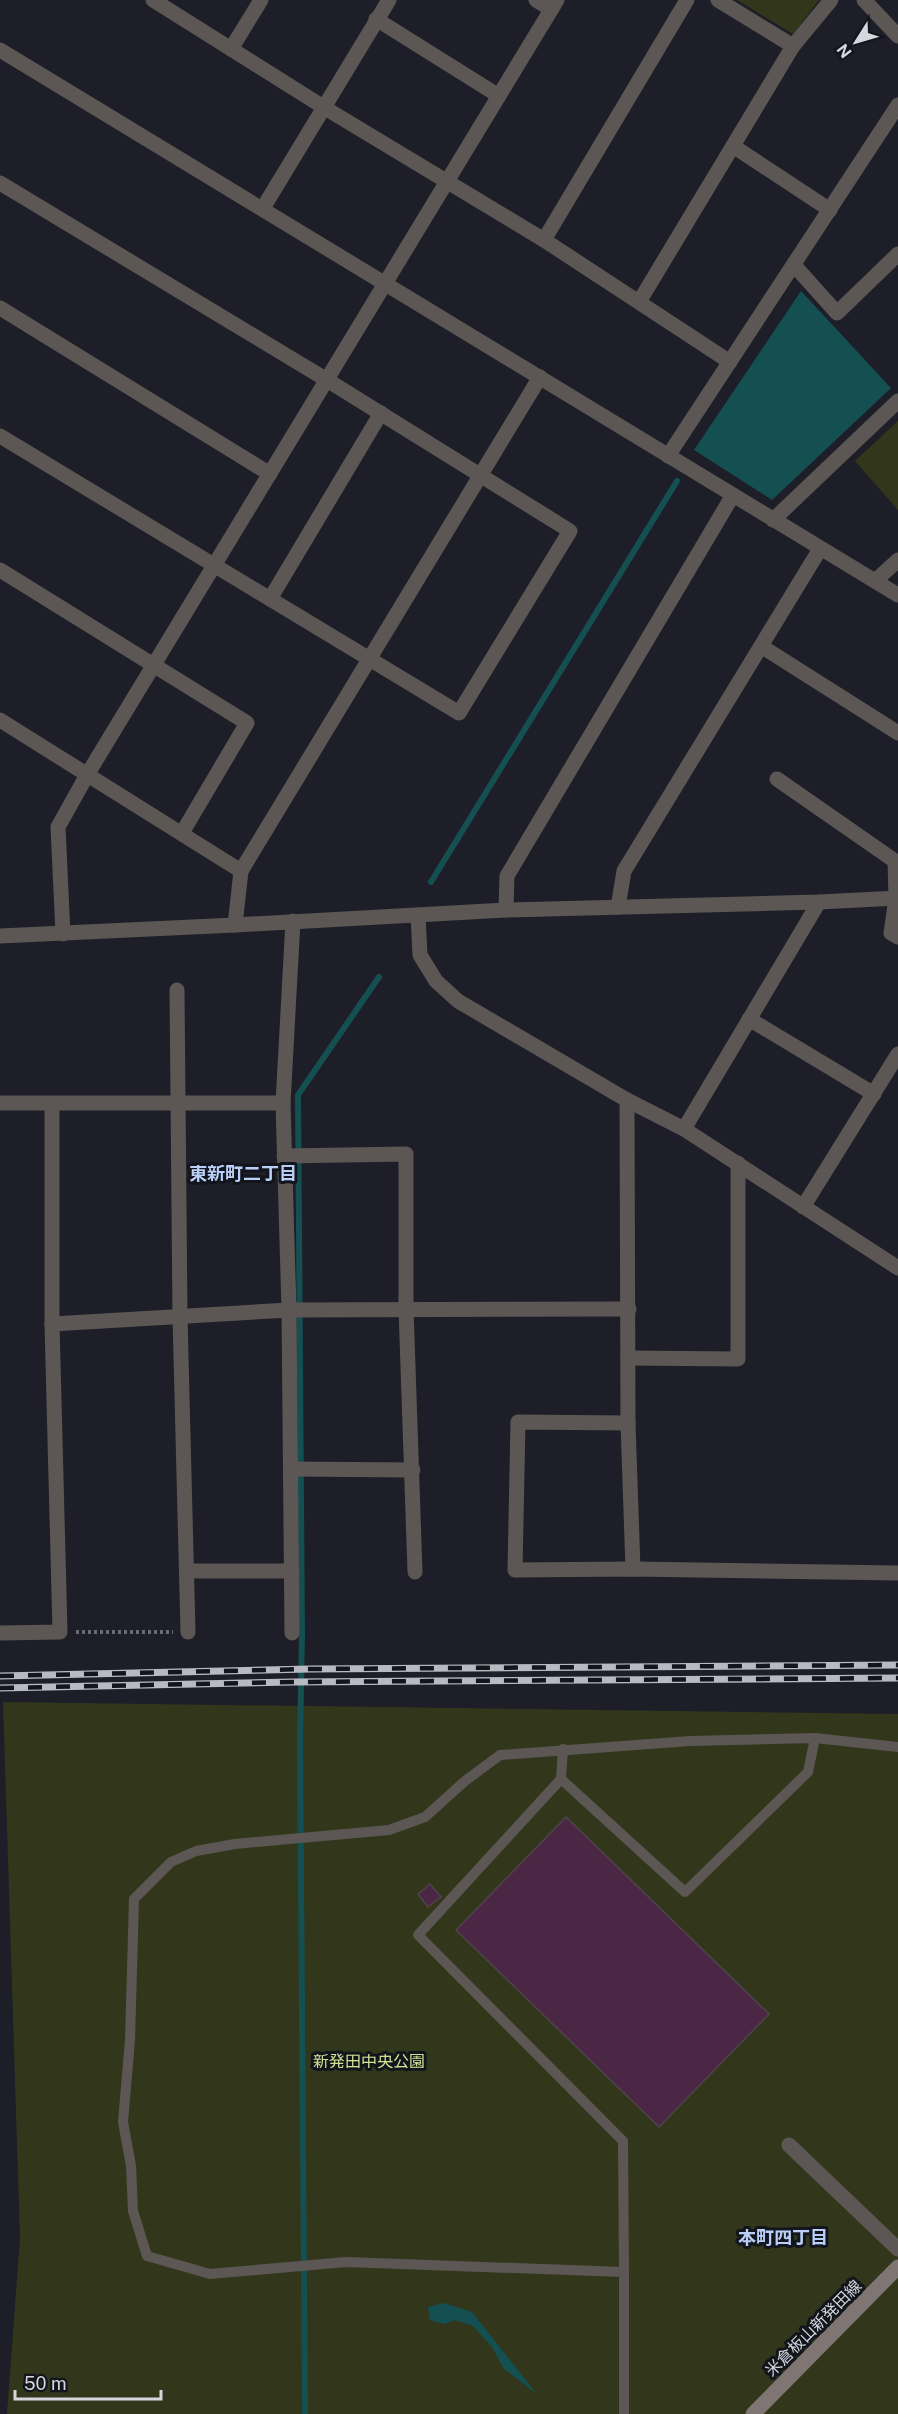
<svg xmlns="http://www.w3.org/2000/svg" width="898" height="2414" font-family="'Public Sans','Noto Sans JP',sans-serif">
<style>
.green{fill:#32371c}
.water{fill:#144f52}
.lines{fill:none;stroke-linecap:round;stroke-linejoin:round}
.stream{stroke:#144f52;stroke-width:6}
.building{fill:#4b2645;stroke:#4e454c;stroke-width:1.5}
.path{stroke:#696a72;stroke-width:4;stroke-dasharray:3 3;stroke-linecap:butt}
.service{stroke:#5c5754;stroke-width:10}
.pedestrian{stroke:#5c5754;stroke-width:15}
.minor{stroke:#5c5754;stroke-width:15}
.tertiary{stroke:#5c5754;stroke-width:15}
.secondary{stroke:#7f7673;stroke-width:15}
.rail-casing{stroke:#b8b9c1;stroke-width:7}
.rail{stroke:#13151d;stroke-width:4.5;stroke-dasharray:14;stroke-linecap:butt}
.labels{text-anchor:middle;stroke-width:6;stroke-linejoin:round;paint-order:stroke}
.park-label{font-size:16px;fill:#d1e192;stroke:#13151d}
.street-label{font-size:16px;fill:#d6d7de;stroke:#13151d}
.neighbourhood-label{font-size:18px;font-weight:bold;fill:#bacff7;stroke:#13151d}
</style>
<rect width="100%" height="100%" fill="#1d1e27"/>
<g class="green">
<polygon points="737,0 819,0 793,34"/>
<polygon points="898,421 898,510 855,461"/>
<polygon points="3,1702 898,1714 898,2414 7,2414 20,2238"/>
</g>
<g class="water">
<polygon points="801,291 891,388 772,500 694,450"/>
<polygon points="444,2303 472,2312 537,2394 504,2369 492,2347 473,2326 455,2320 444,2324 430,2320 428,2307"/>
</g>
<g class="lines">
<g class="stream">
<polyline points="431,882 677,481"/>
<polyline points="305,2414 300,1739 302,1635 298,1095 379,977"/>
</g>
</g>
<g class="building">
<polygon points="566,1817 769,2014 659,2127 456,1930"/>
<polygon points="430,1884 441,1897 428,1907 418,1894"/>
</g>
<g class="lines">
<polyline class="path" points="76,1632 173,1632"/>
<g class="service">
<polyline points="561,1779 563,1749"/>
<polyline points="624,2272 623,2141 418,1935 561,1779 685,1892 808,1772 815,1738"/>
<polyline points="624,2414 624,2272 346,2262 210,2274 147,2256 133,2211 131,2166 123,2122 130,2040 134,1899 171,1862 196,1851 235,1844 389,1830 425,1817 465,1781 500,1755 690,1741 815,1738 898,1747"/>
</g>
<polyline class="pedestrian" points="789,2145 898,2249"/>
<g class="minor">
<polyline points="153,0 325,108 544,240 730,362"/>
<polyline points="536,0 551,9"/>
<polyline points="718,0 793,46"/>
<polyline points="864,0 898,36"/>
<polyline points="376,19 499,96"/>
<polyline points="231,49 261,0"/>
<polyline points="0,50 898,595"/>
<polyline points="733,146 830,210"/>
<polyline points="0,183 327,380 570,531 459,713 0,436"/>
<polyline points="263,208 389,0"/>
<polyline points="544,240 687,0"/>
<polyline points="794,265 837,313 898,254"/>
<polyline points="639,302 793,46 831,0"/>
<polyline points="0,308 270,474"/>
<polyline points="668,456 898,105"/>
<polyline points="773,520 898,401"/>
<polyline points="0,570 247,723 182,833"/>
<polyline points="875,581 898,560"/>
<polyline points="270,599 381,413"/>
<polyline points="761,646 898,733"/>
<polyline points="777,779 895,861 896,898 891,933 898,937"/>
<polyline points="241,871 540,377"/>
<polyline points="618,907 624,871 820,549"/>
<polyline points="506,910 507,876 733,495"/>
<polyline points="63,934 58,827 87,775 557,0"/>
<polyline points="177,990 180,1317 188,1632"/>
<polyline points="749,1019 874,1094"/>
<polyline points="627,1100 628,1423 633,1569"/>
<polyline points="0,1103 283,1103"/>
<polyline points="684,1129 819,902"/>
<polyline points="284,1156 406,1154 406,1308 415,1572"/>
<polyline points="803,1207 898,1054"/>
<polyline points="52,1324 289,1310 629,1309"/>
<polyline points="628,1358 738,1359 738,1163"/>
<polyline points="628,1423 518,1422 515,1570 633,1569 898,1573"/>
<polyline points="292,1469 413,1470"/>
<polyline points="188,1571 292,1571"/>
<polyline points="0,1633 60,1632 52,1324 52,1104"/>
<polyline points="292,1633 289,1310 283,1103 293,921"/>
</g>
<g class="tertiary">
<polyline points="0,720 241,871 235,925"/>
<polyline points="418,915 420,955 436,981 458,1001 627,1100 684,1129 898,1268"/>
<polyline points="0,936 235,925 506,910 819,902 898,898"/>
</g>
<polyline class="secondary" points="753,2414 898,2267"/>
<g class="rail-casing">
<g id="rail">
<polyline points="0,1676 310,1669 898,1665"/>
<polyline points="0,1688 293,1682 898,1678"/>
</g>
</g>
<use href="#rail" class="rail"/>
</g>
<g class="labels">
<g class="park-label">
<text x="369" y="2067">新発田中央公園</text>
</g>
<g class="street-label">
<text transform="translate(813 2328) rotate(-45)" y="6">米倉板山新発田線</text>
</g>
<g class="neighbourhood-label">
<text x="243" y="1180">東新町二丁目</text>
<text x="783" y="2244">本町四丁目</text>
</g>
</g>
<g transform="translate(856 42) rotate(233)" stroke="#13151d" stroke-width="4.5" paint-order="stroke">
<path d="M0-4.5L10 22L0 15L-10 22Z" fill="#d6d7de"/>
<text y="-9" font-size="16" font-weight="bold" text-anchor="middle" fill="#d6d7de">N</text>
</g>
<path d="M15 2390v9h146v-9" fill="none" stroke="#d6d7de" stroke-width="3"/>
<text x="24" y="2390" font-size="18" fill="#d6d7de" stroke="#13151d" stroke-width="4.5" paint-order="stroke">50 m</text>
</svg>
